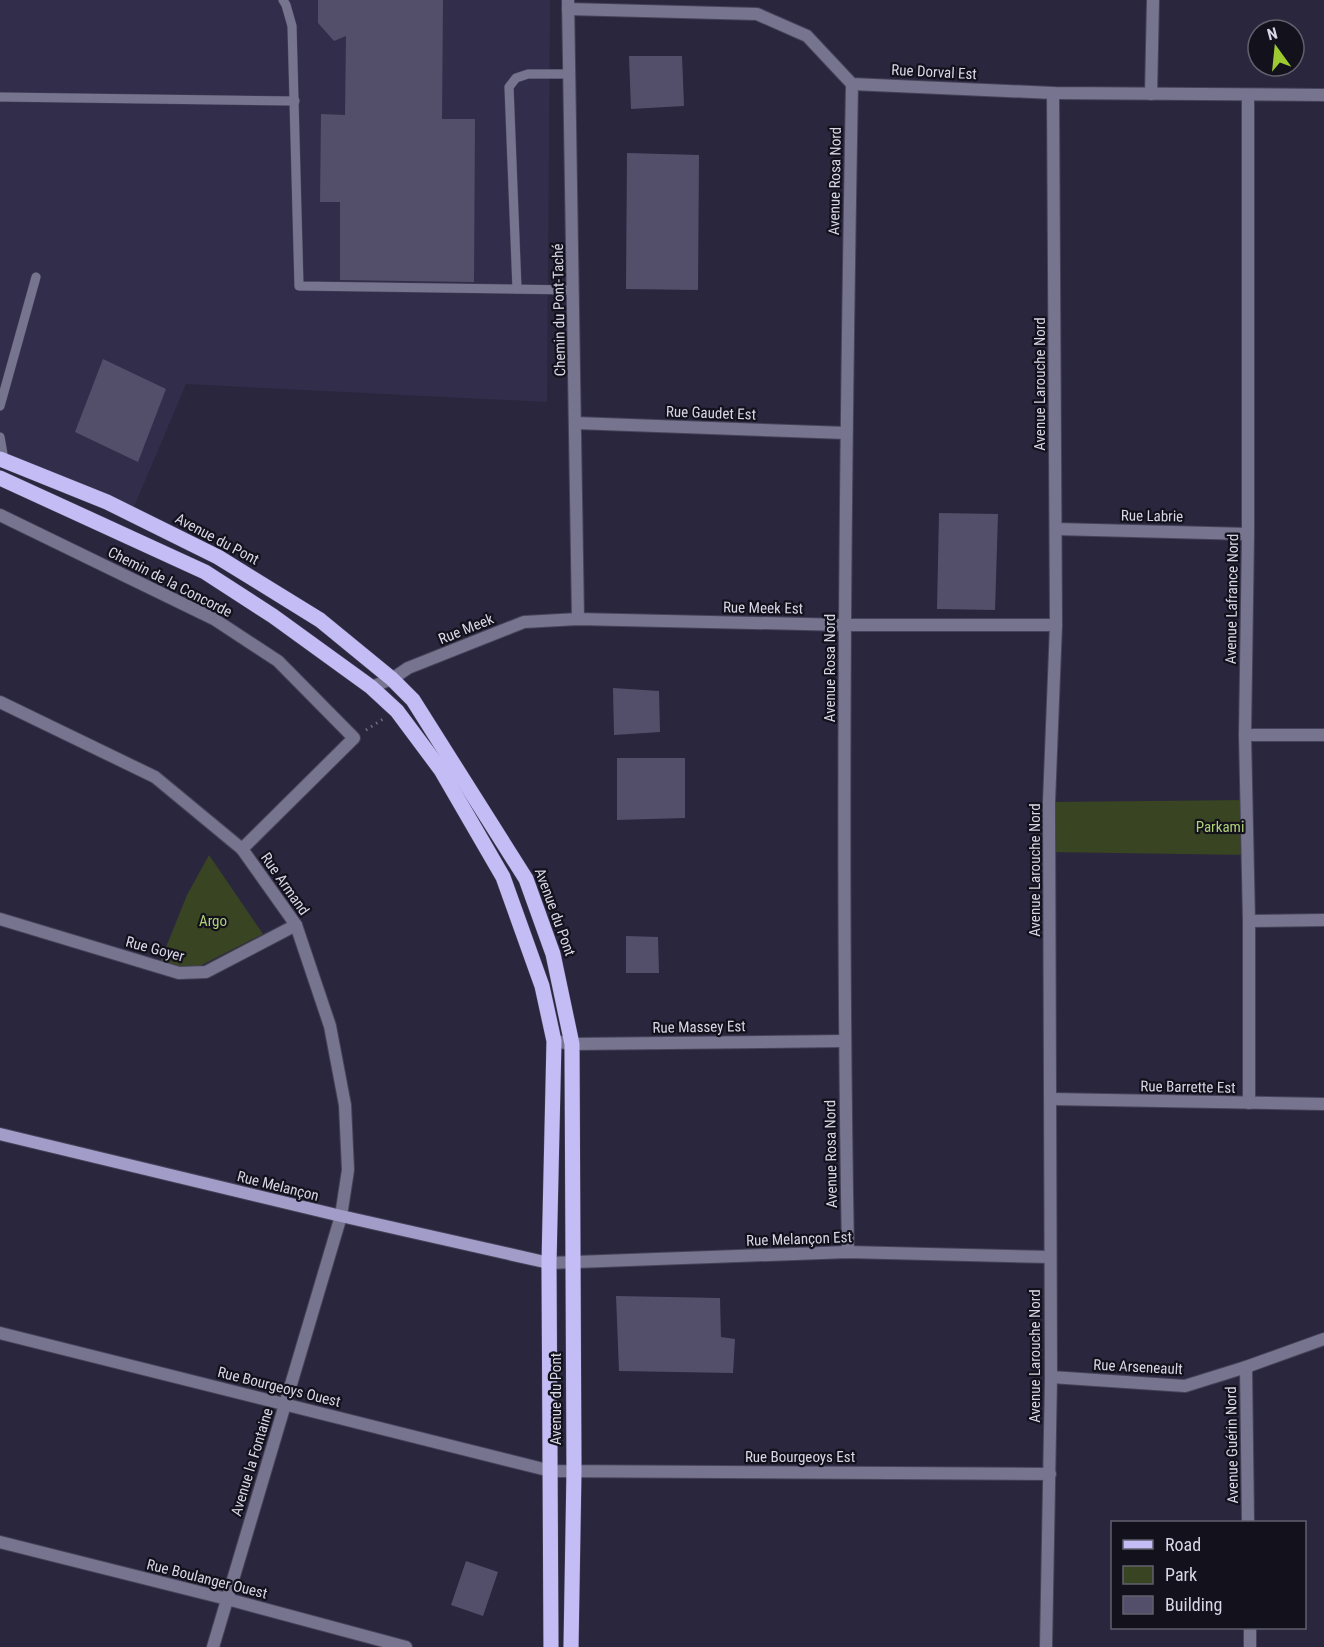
<svg xmlns="http://www.w3.org/2000/svg" width="1324" height="1647" font-family="'Roboto Condensed',sans-serif">
<style>
.built{fill:#322d4b}
.green{fill:#384422}
.building{fill:#534f6a}
.lines{fill:none;stroke-linecap:round;stroke-linejoin:round}
.lane-casing{stroke:#464259;stroke-width:10}
.street-casing{stroke:#464259;stroke-width:14}
.secondary-casing{stroke:#464259;stroke-width:14}
.primary-casing{stroke:#464259;stroke-width:16}
.path{stroke:#706d81;stroke-width:3;stroke-dasharray:1.5 4.5;stroke-linecap:butt}
.lane{stroke:#77748f;stroke-width:9}
.street{stroke:#77748f;stroke-width:12}
.secondary{stroke:#a29dc8;stroke-width:12}
.primary{stroke:#c4bdf5;stroke-width:15}
.labels{text-anchor:middle;stroke-width:4.5;stroke-linejoin:round;paint-order:stroke}
.street-label{font-size:15px;fill:#d8d6e6;stroke:#12111c}
.park-label{font-size:15px;fill:#b1d177;stroke:#12111c}
</style>
<rect width="100%" height="100%" fill="#2a263e"/>
<polygon class="built" points="0,0 550,0 547,402 186,384 128,521 0,453"/>
<g class="green">
<polygon points="1246,800 1248,855 1049,852 1049,802"/>
<polygon points="209,855 263,934 194,969 179,969 160,962 187,895"/>
</g>
<g class="building">
<polygon points="318,0 443,0 442,119 475,119 474,282 340,280 340,202 320,202 321,114 345,115 346,36 334,41 318,23"/>
<polygon points="629,56 682,56 684,106 631,109"/>
<polygon points="627,153 699,155 698,290 626,289"/>
<polygon points="103,359 166,389 138,462 75,432"/>
<polygon points="939,513 998,514 995,610 937,609"/>
<polygon points="613,688 659,691 660,732 614,735"/>
<polygon points="617,758 685,758 685,818 617,820"/>
<polygon points="626,936 658,937 659,973 626,973"/>
<polygon points="616,1296 720,1298 721,1337 735,1339 733,1373 619,1371"/>
<polygon points="466,1561 498,1572 483,1616 451,1605"/>
</g>
<g class="lines">
<g class="lane-casing">
<g id="lane">
<polyline points="283,0 286,5 292,26 299,286 573,290"/>
<polyline points="0,97 295,101"/>
<polyline points="517,289 509,87 516,78 528,74 570,74"/>
<polyline points="0,406 36,277"/>
<polyline points="0,437 4,460"/>
</g>
</g>
<g class="street-casing">
<g id="street">
<polyline points="568,0 578,619"/>
<polyline points="568,9 757,14 807,36 852,84 1053,93 1324,95"/>
<polyline points="1151,94 1153,0"/>
<polyline points="1248,95 1248,534 1245,735 1249,921 1249,1103"/>
<polyline points="576,423 846,433"/>
<polyline points="0,515 214,619 278,661 354,738 242,849"/>
<polyline points="1056,529 1248,534"/>
<polyline points="371,687 392,679 408,668 524,622 578,619 846,625 1056,625"/>
<polyline points="0,702 155,777 242,849 296,925 330,1026 345,1105 348,1170 341,1216 213,1647"/>
<polyline points="1245,735 1324,735"/>
<polyline points="0,919 179,973 206,972 296,925"/>
<polyline points="1249,921 1324,920"/>
<polyline points="554,1041 572,1044 844,1041"/>
<polyline points="1051,1099 1324,1104"/>
<path d="M848 1252C841 862 845 473 852 84"/>
<polyline points="549,1263 848,1252 1050,1257"/>
<polyline points="0,1333 551,1471 1050,1474"/>
<polyline points="1246,1367 1248,1522"/>
<polyline points="1051,1377 1185,1386 1246,1367 1324,1339"/>
<polyline points="0,1542 227,1599 406,1647"/>
<polyline points="1250,1628 1250,1647"/>
<polyline points="1046,1647 1051,1377 1049,802 1056,625 1053,93"/>
</g>
</g>
<g class="secondary-casing">
<polyline id="secondary" points="0,1134 341,1216 549,1263"/>
</g>
<g class="primary-casing">
<g id="primary">
<polyline points="0,459 107,502 218,557 320,620 392,679 413,700 526,879 553,954 572,1044 574,1471 571,1647"/>
<polyline points="0,478 205,572 273,616 371,687 397,711 441,770 503,877 542,986 554,1041 549,1263 551,1647"/>
</g>
</g>
<polyline class="path" points="366,730 383,719"/>
<use href="#lane" class="lane"/>
<use href="#street" class="street"/>
<use href="#secondary" class="secondary"/>
<use href="#primary" class="primary"/>
</g>
<g class="labels">
<g class="street-label">
<text transform="translate(934 72) rotate(3)" y="5">Rue Dorval Est</text>
<text transform="translate(835 181) rotate(-89)" y="5">Avenue Rosa Nord</text>
<text transform="translate(559 310) rotate(-91)" y="5">Chemin du Pont-Taché</text>
<text transform="translate(1040 384) rotate(-90)" y="5">Avenue Larouche Nord</text>
<text transform="translate(711 413) rotate(2)" y="5">Rue Gaudet Est</text>
<text transform="translate(1152 516) rotate(1)" y="5">Rue Labrie</text>
<text transform="translate(217 539) rotate(28)" y="5">Avenue du Pont</text>
<text transform="translate(170 582) rotate(27)" y="5">Chemin de la Concorde</text>
<text transform="translate(1232 599) rotate(-89)" y="5">Avenue Lafrance Nord</text>
<text transform="translate(763 608) rotate(1)" y="5">Rue Meek Est</text>
<text transform="translate(466 629) rotate(-22)" y="5">Rue Meek</text>
<text transform="translate(830 668) rotate(-90)" y="5">Avenue Rosa Nord</text>
<text transform="translate(1035 870) rotate(-90)" y="5">Avenue Larouche Nord</text>
<text transform="translate(285 884) rotate(55)" y="5">Rue Armand</text>
<text transform="translate(555 912) rotate(70)" y="5">Avenue du Pont</text>
<text transform="translate(155 949) rotate(15)" y="5">Rue Goyer</text>
<text transform="translate(699 1027) rotate(-1)" y="5">Rue Massey Est</text>
<text transform="translate(1188 1087) rotate(1)" y="5">Rue Barrette Est</text>
<text transform="translate(831 1154) rotate(-91)" y="5">Avenue Rosa Nord</text>
<text transform="translate(278 1186) rotate(14)" y="5">Rue Melançon</text>
<text transform="translate(799 1239) rotate(-2)" y="5">Rue Melançon Est</text>
<text transform="translate(1035 1356) rotate(-90)" y="5">Avenue Larouche Nord</text>
<text transform="translate(1138 1367) rotate(3)" y="5">Rue Arseneault</text>
<text transform="translate(279 1387) rotate(14)" y="5">Rue Bourgeoys Ouest</text>
<text transform="translate(556 1399) rotate(-90)" y="5">Avenue du Pont</text>
<text transform="translate(1232 1445) rotate(-91)" y="5">Avenue Guérin Nord</text>
<text x="800" y="1462">Rue Bourgeoys Est</text>
<text transform="translate(252 1462) rotate(-73)" y="5">Avenue la Fontaine</text>
<text transform="translate(207 1579) rotate(14)" y="5">Rue Boulanger Ouest</text>
</g>
<g class="park-label">
<text x="1220" y="832">Parkami</text>
<text x="213" y="926">Argo</text>
</g>
</g>
<rect x="1111" y="1521" width="195" height="108" fill="#12111c" stroke="#61606d" stroke-width="1.5"/>
<rect x="1123" y="1540" width="30" height="9" fill="#c4bdf5" stroke="#61606d" stroke-width="1.5"/>
<text x="1165" y="1551" font-size="18" fill="#d8d6e6">Road</text>
<rect x="1123" y="1566" width="30" height="18" fill="#384422" stroke="#61606d" stroke-width="1.5"/>
<text x="1165" y="1581" font-size="18" fill="#d8d6e6">Park</text>
<rect x="1123" y="1596" width="30" height="18" fill="#534f6a" stroke="#61606d" stroke-width="1.5"/>
<text x="1165" y="1611" font-size="18" fill="#d8d6e6">Building</text>
<g transform="translate(1276 48) rotate(345)"><circle r="28" fill="#12111c" stroke="#61606d" stroke-width="1.5"/>
<path d="M0-4.5L10 22L0 15L-10 22Z" fill="#9dca30"/>
<text y="-9" font-size="16" font-weight="bold" text-anchor="middle" fill="#d8d6e6">N</text>
</g>
</svg>
